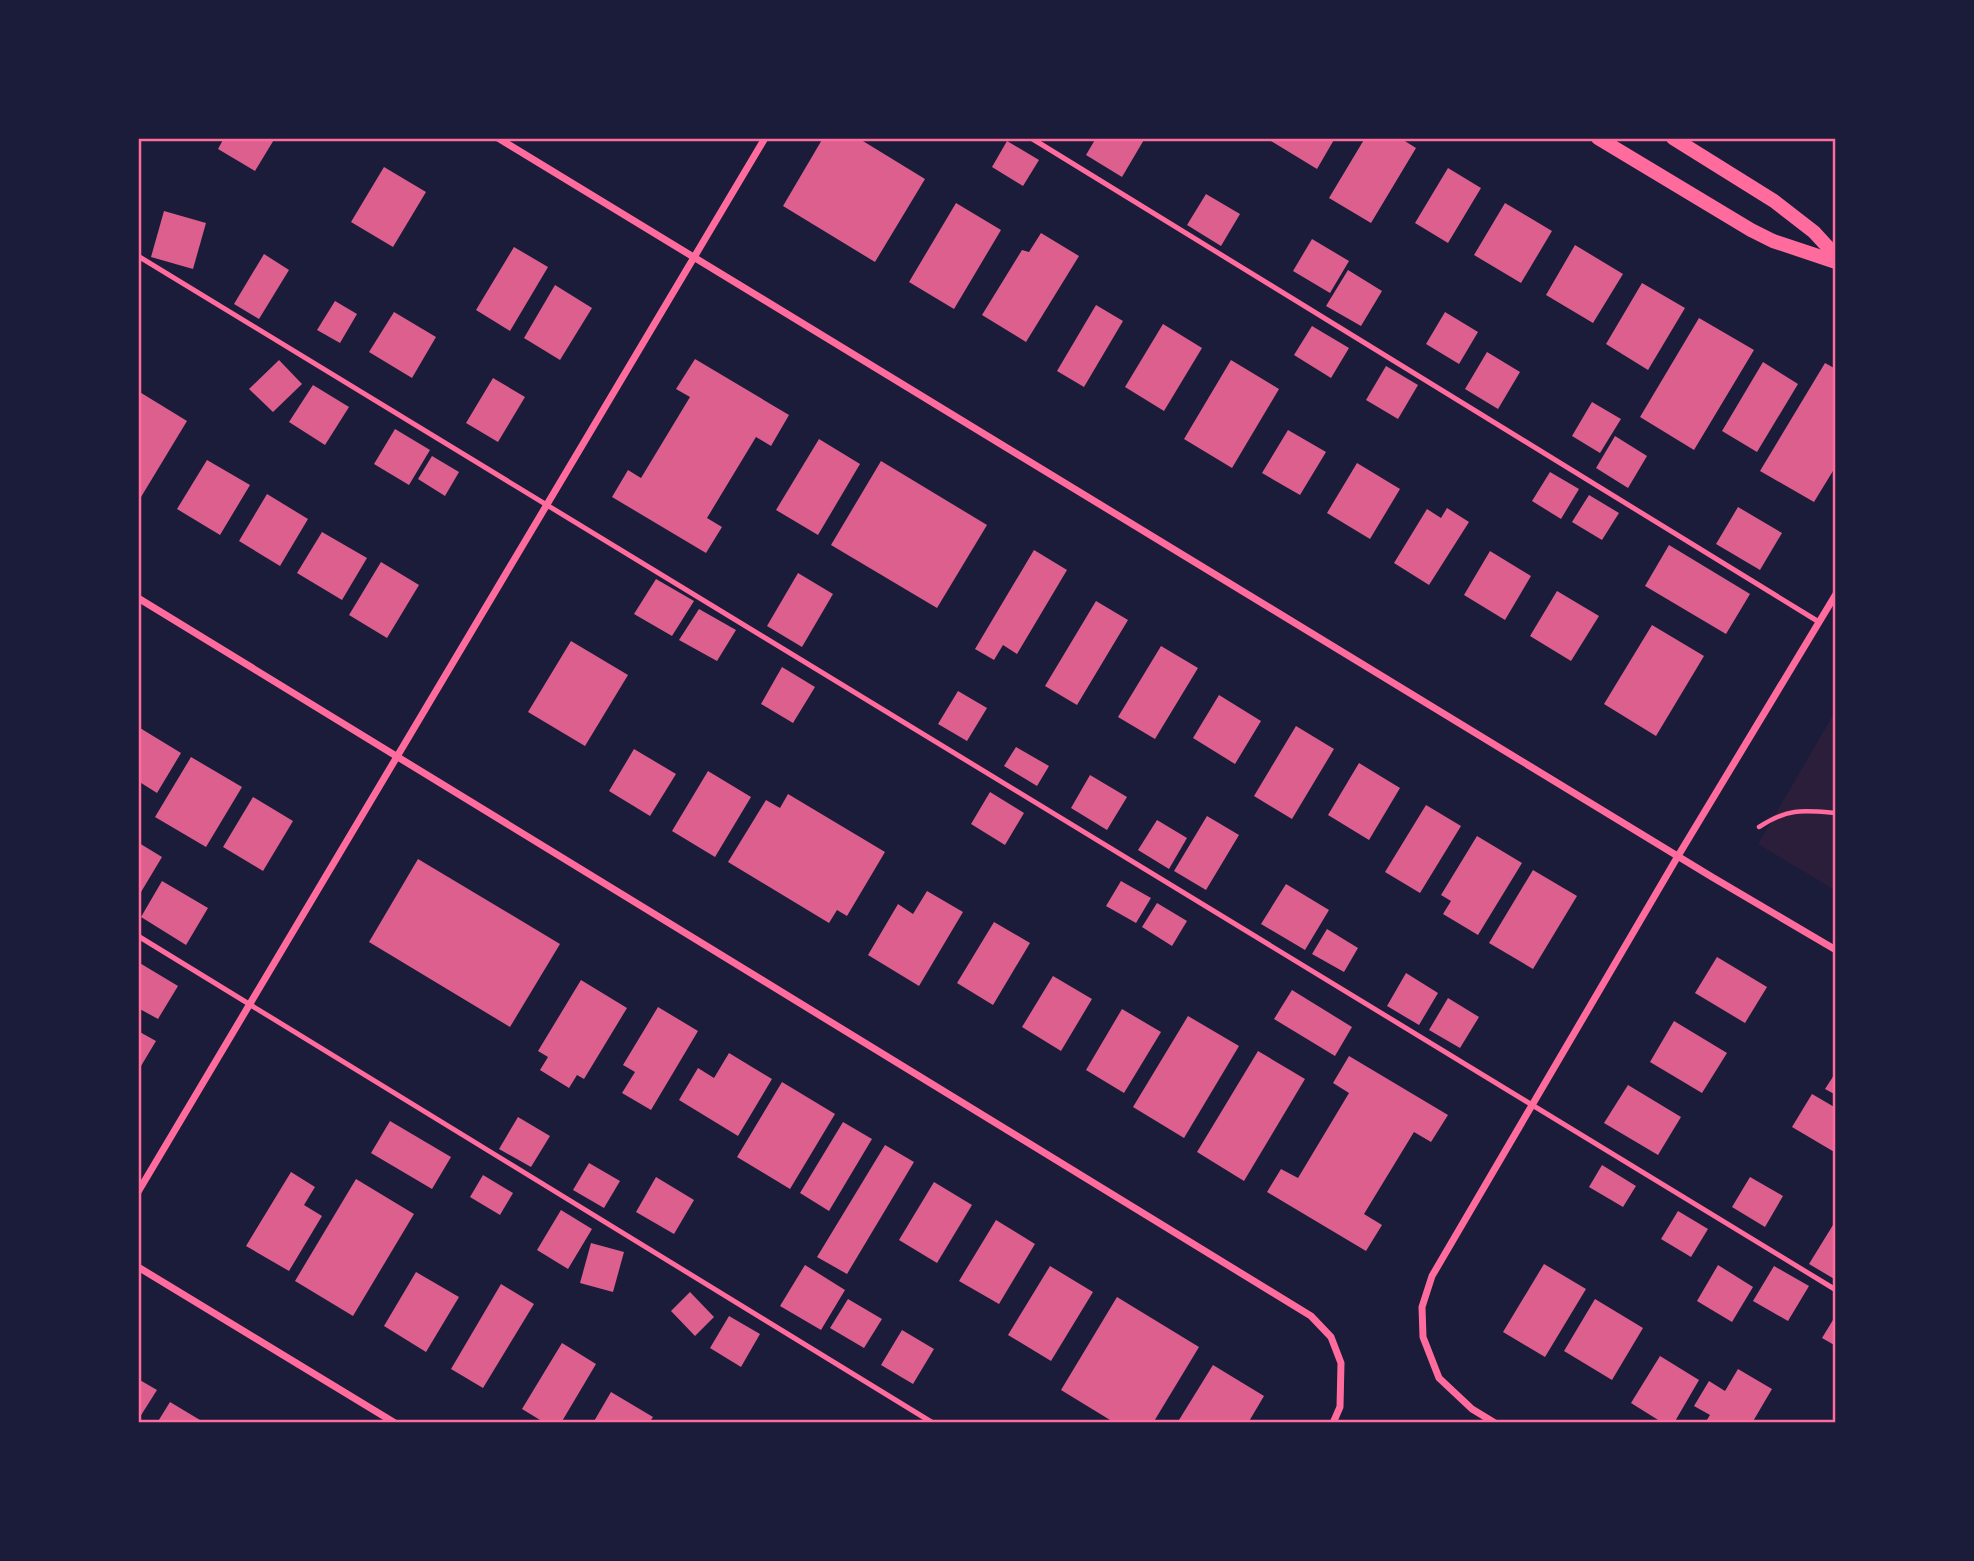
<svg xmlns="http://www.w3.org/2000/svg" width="1974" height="1561" font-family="Inter,sans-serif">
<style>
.green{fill:#2a1e3b}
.building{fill:#dd5f8e}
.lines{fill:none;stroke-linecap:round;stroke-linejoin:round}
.path{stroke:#ff6b9d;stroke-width:4.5}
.service{stroke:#ff6b9d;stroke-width:5}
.minor{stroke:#ff6b9d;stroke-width:7}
.secondary{stroke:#ff6b9d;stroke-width:14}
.neatline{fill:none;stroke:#ff6b9d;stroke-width:2.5}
</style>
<rect width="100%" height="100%" fill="#1b1b3a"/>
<polygon class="green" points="1836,710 1836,891 1758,844"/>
<g class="building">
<polygon points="224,138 275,138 255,171 218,149"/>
<polygon points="823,138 858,138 925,179 875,262 783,206"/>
<polygon points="1096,138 1145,138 1122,177 1086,155"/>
<polygon points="1273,138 1335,138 1317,169 1271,141"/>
<polygon points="1365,138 1400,138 1416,148 1371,223 1329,198"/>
<polygon points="1007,141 1039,160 1023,186 992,167"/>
<polygon points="384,167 426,192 393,247 351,222"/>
<polygon points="1448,168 1481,188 1448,243 1415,223"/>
<polygon points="1206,194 1240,214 1221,246 1187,225"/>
<polygon points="956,203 1001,230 954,309 909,282"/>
<polygon points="1505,203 1552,231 1521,283 1474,255"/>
<polygon points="164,211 206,223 193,269 151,257"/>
<polygon points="1041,233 1079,256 1026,342 982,315 1022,250 1029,252"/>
<polygon points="1312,239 1349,261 1330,293 1293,271"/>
<polygon points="1575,245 1623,274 1593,323 1546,295"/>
<polygon points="514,247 548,267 510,331 476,310"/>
<polygon points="264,254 289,270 259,319 234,304"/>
<polygon points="1348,270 1382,291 1361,326 1326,306"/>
<polygon points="1642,283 1685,308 1648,370 1606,344"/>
<polygon points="555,285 592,308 560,360 524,338"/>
<polygon points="335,301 357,314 340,343 317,330"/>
<polygon points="1096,305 1123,321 1084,387 1057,371"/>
<polygon points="394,312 436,337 412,378 369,352"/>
<polygon points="1445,312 1478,332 1459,364 1426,344"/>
<polygon points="1699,318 1754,350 1694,450 1640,417"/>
<polygon points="1163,324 1202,348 1164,411 1125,387"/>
<polygon points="1312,326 1349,348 1331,378 1294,355"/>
<polygon points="1487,352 1520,372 1498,409 1465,389"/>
<polygon points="695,359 789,415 771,446 756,437 707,518 722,527 706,553 612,497 628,470 641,478 690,397 676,389"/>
<polygon points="279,360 302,384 273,412 249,389"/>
<polygon points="1231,360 1279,389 1232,468 1184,439"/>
<polygon points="1763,362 1798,384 1757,452 1722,431"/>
<polygon points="1825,363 1836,369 1836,466 1814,502 1760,471"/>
<polygon points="1386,366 1418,385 1398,419 1366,400"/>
<polygon points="493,378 525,397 498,442 466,423"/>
<polygon points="313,385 349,407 325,445 289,422"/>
<polygon points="138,391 187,421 138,502"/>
<polygon points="1592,402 1621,419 1600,453 1572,436"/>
<polygon points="395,429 430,450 409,485 374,464"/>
<polygon points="1288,430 1326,452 1300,495 1262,473"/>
<polygon points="1615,436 1647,456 1628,488 1596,468"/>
<polygon points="819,439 860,464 818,535 776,510"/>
<polygon points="432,456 459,472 445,496 418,479"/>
<polygon points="207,460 250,485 220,535 177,509"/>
<polygon points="881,461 987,525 937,608 831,545"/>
<polygon points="1357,463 1400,489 1370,539 1327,513"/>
<polygon points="1550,472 1579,489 1561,519 1532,501"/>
<polygon points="267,494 308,519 280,566 239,541"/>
<polygon points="1589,495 1619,513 1602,540 1572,522"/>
<polygon points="1738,507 1782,533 1760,570 1716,544"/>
<polygon points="1447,508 1469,522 1429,585 1394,563 1427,509 1441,518"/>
<polygon points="322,532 367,558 342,600 297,573"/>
<polygon points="1669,545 1750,594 1726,634 1645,586"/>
<polygon points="1034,550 1067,570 1017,654 1003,645 994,660 975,649"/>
<polygon points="1490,551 1531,576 1505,620 1464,595"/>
<polygon points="381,562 419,585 387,638 349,615"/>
<polygon points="798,573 833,594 802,647 767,626"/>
<polygon points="656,579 694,601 672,636 634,614"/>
<polygon points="1557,591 1599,616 1571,661 1530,636"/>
<polygon points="1096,601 1128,620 1077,705 1045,686"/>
<polygon points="699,609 736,630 717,661 679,640"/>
<polygon points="1652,625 1704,656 1656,736 1604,704"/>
<polygon points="571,641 628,675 585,746 528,712"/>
<polygon points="1161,646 1198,668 1155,739 1118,717"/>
<polygon points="782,667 815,687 793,723 761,704"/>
<polygon points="958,691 987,708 967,741 938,724"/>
<polygon points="1219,695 1261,721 1235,764 1193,738"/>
<polygon points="1296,726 1334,749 1292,819 1254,796"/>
<polygon points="140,728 181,753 157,793 138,781"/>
<polygon points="1016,747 1049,766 1037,786 1004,766"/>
<polygon points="634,749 676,774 650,816 609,791"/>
<polygon points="191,757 242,787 206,847 155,817"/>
<polygon points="1359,763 1400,788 1369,840 1328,815"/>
<polygon points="708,771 751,797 715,857 672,831"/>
<polygon points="1090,775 1127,797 1107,830 1071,808"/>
<polygon points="990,792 1024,813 1005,845 971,824"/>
<polygon points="788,794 885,852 847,916 837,910 829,923 728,862 766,800 780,808"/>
<polygon points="253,797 293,821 263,871 223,847"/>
<polygon points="1426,805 1461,826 1420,893 1385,872"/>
<polygon points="1207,816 1239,835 1206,890 1174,871"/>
<polygon points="1157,820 1187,838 1169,869 1138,850"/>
<polygon points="1477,836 1522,863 1478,935 1443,914 1451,901 1441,895"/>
<polygon points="139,843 162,857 141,892 138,890"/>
<polygon points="418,859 560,944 510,1027 369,942"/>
<polygon points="1533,870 1577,896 1533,969 1489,943"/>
<polygon points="162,881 208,908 186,945 141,917"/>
<polygon points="1121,881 1151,898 1136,923 1106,906"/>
<polygon points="1286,884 1329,910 1305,950 1261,924"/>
<polygon points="927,891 963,912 919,986 868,955 898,904 913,914"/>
<polygon points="1157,903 1187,921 1172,946 1142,927"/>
<polygon points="994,922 1030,943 993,1005 957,983"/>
<polygon points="1327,929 1358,948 1344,972 1312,954"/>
<polygon points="1717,957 1767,987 1745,1023 1695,993"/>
<polygon points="138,962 178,986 158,1019 138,1008"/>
<polygon points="1406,973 1438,993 1419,1025 1387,1006"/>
<polygon points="1053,976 1092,999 1061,1051 1022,1027"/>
<polygon points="581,980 627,1008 584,1079 577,1075 569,1088 540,1070 548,1057 538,1051"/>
<polygon points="1292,990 1352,1027 1335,1056 1274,1019"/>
<polygon points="1448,998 1479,1017 1460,1048 1429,1030"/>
<polygon points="658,1007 698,1031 651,1110 622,1093 635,1072 623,1065"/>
<polygon points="1122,1009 1161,1032 1124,1093 1086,1070"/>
<polygon points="1188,1016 1239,1046 1184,1138 1133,1107"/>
<polygon points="1674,1021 1727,1053 1702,1093 1650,1062"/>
<polygon points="138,1031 156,1041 138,1071"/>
<polygon points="1258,1051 1305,1079 1244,1181 1197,1152"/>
<polygon points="729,1053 772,1079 738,1136 679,1100 698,1068 714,1078"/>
<polygon points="1349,1056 1448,1115 1431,1142 1414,1132 1364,1214 1382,1225 1366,1251 1267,1192 1281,1169 1298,1178 1349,1093 1333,1083"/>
<polygon points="1836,1072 1836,1095 1825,1089"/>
<polygon points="782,1082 835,1114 790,1189 737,1157"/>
<polygon points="1628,1085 1681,1117 1658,1155 1604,1123"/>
<polygon points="1812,1094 1836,1108 1836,1153 1792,1127"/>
<polygon points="518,1117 550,1136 531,1167 499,1149"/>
<polygon points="390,1121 451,1157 432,1189 371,1153"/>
<polygon points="843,1122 872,1139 829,1211 800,1193"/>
<polygon points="885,1145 914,1162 847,1274 817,1257"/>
<polygon points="589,1163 620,1181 604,1208 573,1190"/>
<polygon points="1602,1165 1636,1186 1623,1207 1589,1187"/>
<polygon points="291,1172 315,1187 304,1205 322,1216 289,1271 246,1246"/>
<polygon points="483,1175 513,1193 500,1215 470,1197"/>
<polygon points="656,1177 694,1200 674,1234 636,1212"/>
<polygon points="1750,1177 1783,1196 1765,1227 1732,1207"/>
<polygon points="356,1179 414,1214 353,1316 295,1281"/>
<polygon points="934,1182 972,1205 937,1263 899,1240"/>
<polygon points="561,1210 592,1229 568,1269 537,1250"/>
<polygon points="1678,1211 1708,1229 1691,1257 1661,1239"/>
<polygon points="996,1220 1035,1244 999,1304 959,1281"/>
<polygon points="1833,1225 1836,1226 1836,1280 1809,1264"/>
<polygon points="591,1243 624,1252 613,1292 580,1283"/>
<polygon points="1544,1264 1586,1289 1545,1357 1503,1332"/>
<polygon points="805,1265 845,1290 821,1330 780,1306"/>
<polygon points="1718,1265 1753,1287 1732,1322 1697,1301"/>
<polygon points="1050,1266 1093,1292 1051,1361 1008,1335"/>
<polygon points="1774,1266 1809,1286 1788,1321 1753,1301"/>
<polygon points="416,1272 459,1297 426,1352 384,1326"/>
<polygon points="501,1284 534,1304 483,1388 451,1369"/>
<polygon points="690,1292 714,1317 695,1336 671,1311"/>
<polygon points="1117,1297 1199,1347 1153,1423 1115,1423 1061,1390"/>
<polygon points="848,1299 882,1319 864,1348 830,1328"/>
<polygon points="1595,1299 1643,1328 1612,1380 1564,1351"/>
<polygon points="1836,1315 1836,1346 1822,1338"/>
<polygon points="729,1316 760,1334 741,1367 710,1348"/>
<polygon points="902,1330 934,1349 913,1384 881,1365"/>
<polygon points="562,1343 596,1364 561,1423 545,1423 522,1409"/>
<polygon points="1660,1356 1699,1380 1674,1423 1663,1423 1631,1403"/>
<polygon points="1213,1365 1264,1396 1248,1423 1184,1423 1179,1420"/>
<polygon points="1738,1369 1772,1389 1752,1423 1705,1423 1710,1415 1694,1406 1709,1381 1725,1391"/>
<polygon points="138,1379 157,1390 138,1420"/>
<polygon points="611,1392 653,1417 649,1423 593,1423"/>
<polygon points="170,1402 205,1423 157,1423"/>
</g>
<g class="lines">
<path class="path" d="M1759 827C1788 808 1802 810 1836 813"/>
<g class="service">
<polyline points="1031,138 1819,622"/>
<polyline points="138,256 1836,1290"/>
<polyline points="138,936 933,1423"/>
</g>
<g class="minor">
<polyline points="498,138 1712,877 1836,950"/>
<polyline points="138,598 1311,1316 1331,1337 1341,1363 1340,1407 1333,1423"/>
<polyline points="138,1192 765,138"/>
<polyline points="138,1267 395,1423"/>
<polyline points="1495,1423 1472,1409 1439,1378 1423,1337 1422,1307 1432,1276 1678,856 1836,594"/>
</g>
<g class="secondary">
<polyline points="1598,138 1751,230 1773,241 1836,262"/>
<polyline points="1673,138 1774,201 1814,232 1836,256"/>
</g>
</g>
<rect width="1974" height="1561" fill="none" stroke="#1b1b3a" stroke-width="280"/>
<rect x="140" y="140" width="1694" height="1281" class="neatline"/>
</svg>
